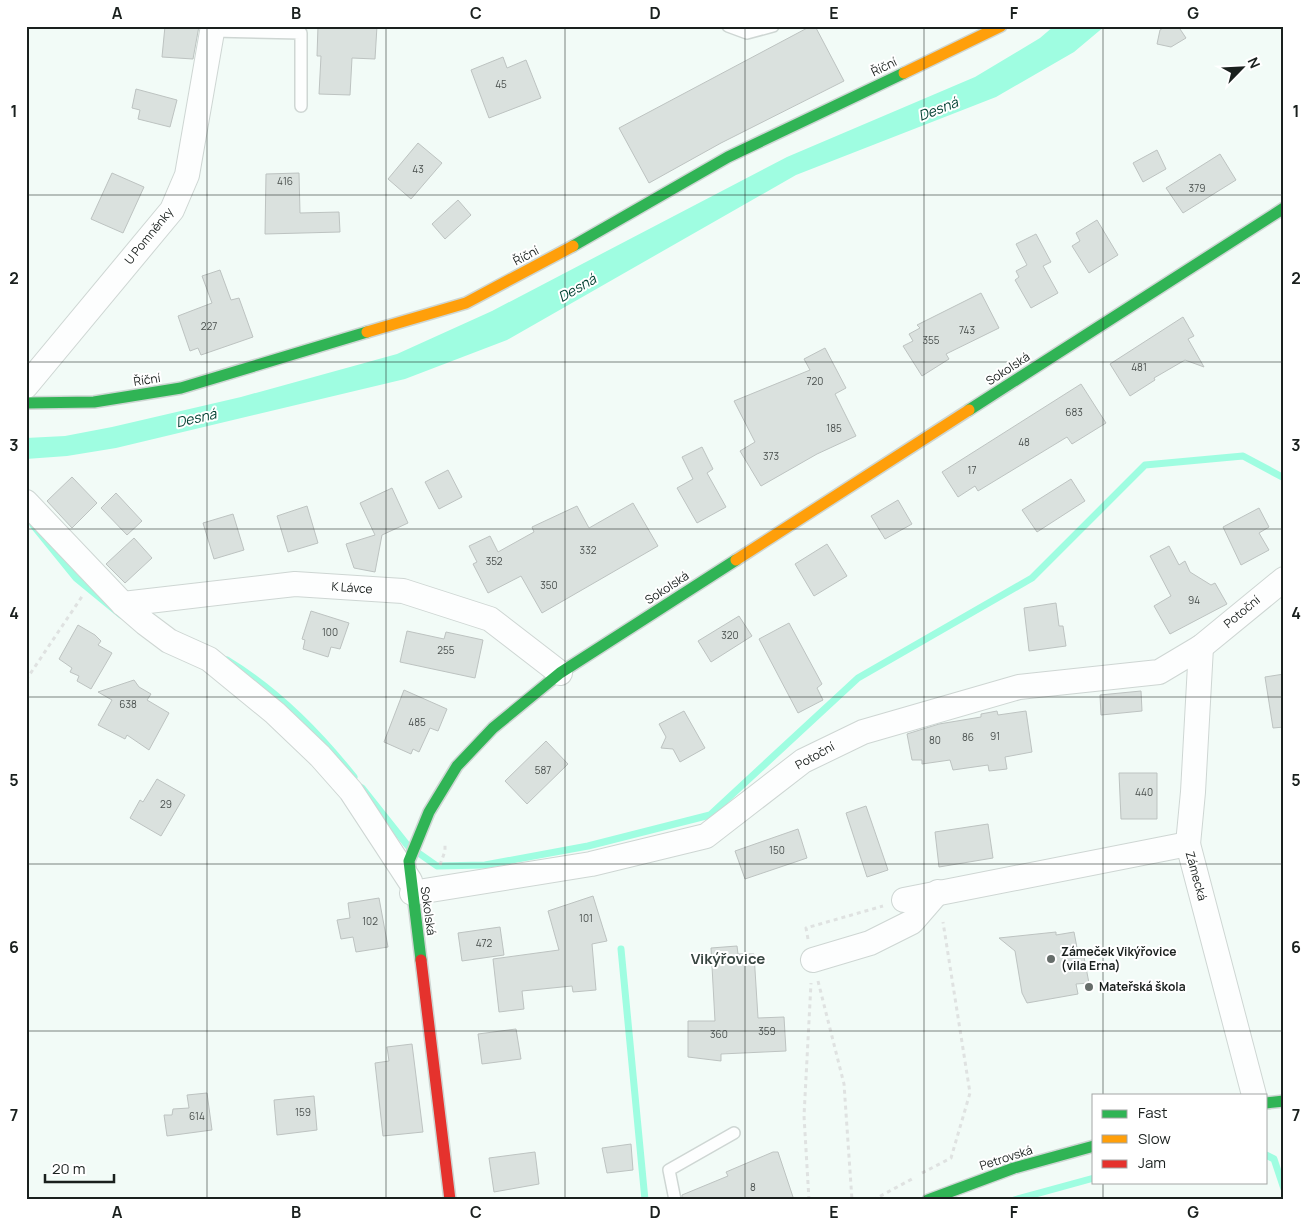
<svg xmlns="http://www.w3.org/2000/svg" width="1310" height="1226" font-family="Manrope,sans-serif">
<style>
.water{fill:#9ffde1}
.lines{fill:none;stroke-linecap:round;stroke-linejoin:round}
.stream{stroke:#9ffde1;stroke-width:7}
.building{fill:#dae1de;stroke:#bdc3c1}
.lane-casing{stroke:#ced6d3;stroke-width:14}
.street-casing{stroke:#ced6d3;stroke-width:26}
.fast-casing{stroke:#ced6d3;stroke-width:14}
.slow-casing{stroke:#ced6d3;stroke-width:14}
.jam-casing{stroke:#ced6d3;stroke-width:14}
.path{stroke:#dfe2e1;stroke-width:3;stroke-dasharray:4 4;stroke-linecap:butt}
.lane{stroke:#fdfefe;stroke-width:11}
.street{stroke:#fdfefe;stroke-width:24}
.fast{stroke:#30b455;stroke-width:11}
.slow{stroke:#ff9f0a;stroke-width:11}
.jam{stroke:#e5322d;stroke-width:11}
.grid{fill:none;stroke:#1a201e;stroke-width:1;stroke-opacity:0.55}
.poi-dot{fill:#666d6a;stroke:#fff;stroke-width:2}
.labels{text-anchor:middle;stroke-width:4;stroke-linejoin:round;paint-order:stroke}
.number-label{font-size:10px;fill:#4a504e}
.street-label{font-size:12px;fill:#1a201e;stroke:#fff}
.poi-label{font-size:12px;font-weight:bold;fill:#1a201e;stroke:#fff;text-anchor:start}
.water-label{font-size:14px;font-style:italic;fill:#054334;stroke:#fff}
.quarter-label{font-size:15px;font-weight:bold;fill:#394742;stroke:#fff}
.neatline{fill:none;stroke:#1a201e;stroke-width:2}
.grid-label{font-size:16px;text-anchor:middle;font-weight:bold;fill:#1a201e}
</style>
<rect width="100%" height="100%" fill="#f2fbf7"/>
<polygon class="water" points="1054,26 1105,26 1074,52 996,97 796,175 507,340 405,379 116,448 67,456 26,459 26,438 65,436 112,427 241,397 397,354 492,311 787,157 975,77 1040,38"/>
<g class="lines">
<g class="stream">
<polyline points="33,525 76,578 121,615"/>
<path d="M227 660C275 689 319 733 354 777"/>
<polyline points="362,788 408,846"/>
<polyline points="417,852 437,866 485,865 588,846 710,815 858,678 1032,578 1145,465 1243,456 1284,478"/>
<polyline points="621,949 645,1200"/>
<polyline points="1266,1155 1274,1159 1284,1189"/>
<polyline points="1014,1200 1094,1178"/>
</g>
</g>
<g class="building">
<polygon points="165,26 199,26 193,59 162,57"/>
<polygon points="318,26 377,26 375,59 352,58 350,95 319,94 321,56 317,56"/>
<polygon points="811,26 815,26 844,81 721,143 649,183 619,128"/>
<polygon points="1166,26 1178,26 1186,38 1171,47 1157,44 1160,30"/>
<polygon points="503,57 507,68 526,60 541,98 489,118 471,70"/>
<polygon points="136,89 177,100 170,127 138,119 140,110 132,108"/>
<polygon points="418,143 442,163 411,199 388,179"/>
<polygon points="1157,150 1166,169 1143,182 1133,163"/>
<polygon points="1220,154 1236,180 1183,213 1166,188"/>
<polygon points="112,173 144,187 123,233 91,219"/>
<polygon points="299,173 300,213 339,212 340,232 265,234 266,174"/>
<polygon points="458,200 471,215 445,239 432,224"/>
<polygon points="1097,220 1118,255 1089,273 1072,246 1080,241 1076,233"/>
<polygon points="1036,234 1051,262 1043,266 1058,293 1031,308 1015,280 1019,277 1016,271 1027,265 1016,244"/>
<polygon points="220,270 231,300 239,298 253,337 201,355 198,348 190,351 178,316 212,303 202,276"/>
<polygon points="981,293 999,328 946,354 949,359 922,376 903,346 913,341 909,334 920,328 917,325"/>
<polygon points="1183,317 1194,336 1188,339 1204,367 1185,360 1154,378 1155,380 1130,396 1110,364"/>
<polygon points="825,348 846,388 835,394 856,436 817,454 761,486 740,451 755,442 734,401 810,370 804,359"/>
<polygon points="1081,384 1106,423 1072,444 1067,437 978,491 975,486 958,497 942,472"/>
<polygon points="702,447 713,469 707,473 726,507 697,523 677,488 693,479 682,457"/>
<polygon points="448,470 462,497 439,509 425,482"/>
<polygon points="72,477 97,503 72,528 47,501"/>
<polygon points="1071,479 1085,501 1037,532 1022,510"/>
<polygon points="392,488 408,523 382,535 375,572 354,568 346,544 375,535 360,503"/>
<polygon points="116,493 142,521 127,535 101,508"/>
<polygon points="898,500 912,524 885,539 871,516"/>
<polygon points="633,503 658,546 542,613 521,576 488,593 473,564 477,562 469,546 490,536 498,552 534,532 532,527 577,506 589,528"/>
<polygon points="307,506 318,543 288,552 277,516"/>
<polygon points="1259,508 1269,527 1259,533 1269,550 1241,565 1223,527"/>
<polygon points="233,514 244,550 214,559 203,523"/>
<polygon points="134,538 152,558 125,583 106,564"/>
<polygon points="827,544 847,576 814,596 795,564"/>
<polygon points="1169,546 1179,565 1185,561 1190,572 1211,585 1215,583 1227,604 1170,634 1154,606 1171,596 1150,556"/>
<polygon points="1056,603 1059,626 1063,626 1066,646 1029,651 1024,608"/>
<polygon points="311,611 349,623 340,649 331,647 328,657 303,649 305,640 302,639"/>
<polygon points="739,616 752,636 711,662 698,641"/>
<polygon points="789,623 822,684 817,688 823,700 798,713 759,639"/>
<polygon points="78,625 95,635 101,641 98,645 112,653 91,689 77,681 79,676 70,672 72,668 59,659"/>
<polygon points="407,631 444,639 446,632 483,640 475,678 400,662"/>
<polygon points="1284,674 1284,727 1273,728 1265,677"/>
<polygon points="134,680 139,687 151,694 147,700 169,713 149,750 127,735 125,739 98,725 112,700 98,692"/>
<polygon points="404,690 447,709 438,731 430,728 419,752 413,749 411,754 384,742"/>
<polygon points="1141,691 1142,711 1101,715 1100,695"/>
<polygon points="684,711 705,748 680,762 673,749 661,748 666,737 659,724"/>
<polygon points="997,711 998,715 1026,711 1032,752 1005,757 1007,769 989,771 988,765 953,770 950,760 922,764 922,760 912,760 907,734 939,724 981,717 981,714"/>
<polygon points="546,741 568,764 527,804 505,781"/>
<polygon points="1119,773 1157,773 1157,819 1121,819"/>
<polygon points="157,779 185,795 161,836 130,818 140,800 143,802"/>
<polygon points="866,806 888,870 867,877 846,813"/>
<polygon points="988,824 993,858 939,867 935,832"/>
<polygon points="798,829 807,858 745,879 735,851"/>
<polygon points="593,896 607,941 592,944 596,990 573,992 572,986 522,991 524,1009 499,1012 493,959 559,950 548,911"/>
<polygon points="379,898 388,947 356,952 353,937 341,939 337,920 350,918 348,903"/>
<polygon points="500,927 504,955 462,961 458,933"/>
<polygon points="1056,932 1056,935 1074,932 1078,953 1083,952 1089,983 1076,984 1078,994 1027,1003 1022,993 1015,951 999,938"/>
<polygon points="737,946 738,954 754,954 758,1018 784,1017 786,1051 721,1054 721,1061 688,1057 688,1021 715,1021 711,948"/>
<polygon points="516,1029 521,1059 482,1064 478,1034"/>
<polygon points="412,1044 423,1132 383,1136 375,1063 389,1061 387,1047"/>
<polygon points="207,1093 212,1130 167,1136 164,1115 172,1115 173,1109 189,1108 187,1095"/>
<polygon points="314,1096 317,1130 277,1135 274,1100"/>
<polygon points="631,1144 633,1170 607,1173 602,1148"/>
<polygon points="535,1152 539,1184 494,1192 489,1158"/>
<polygon points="773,1152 778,1152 794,1200 682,1200 682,1195 728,1176 726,1172"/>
</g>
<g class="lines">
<g class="lane-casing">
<g id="lane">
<polyline points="728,26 747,33 773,26"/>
<polyline points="213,31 301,33 301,106"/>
<polyline points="675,1200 669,1170 734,1133"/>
</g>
</g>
<g class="street-casing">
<g id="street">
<polyline points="26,386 172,210 187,175 213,26"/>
<polyline points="26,502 123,604 145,623 169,641 209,659 275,713 320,756 351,791 410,881"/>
<polyline points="123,604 295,584 403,591 490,619 560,673"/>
<polyline points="1188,844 1193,792 1201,647"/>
<polyline points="412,893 591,864 706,836 803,761 863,732 1019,687 1159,672 1201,647 1284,579"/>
<polyline points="904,900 1188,844 1254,1095"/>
<polyline points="813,960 870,943 912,922 938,892"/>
</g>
</g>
<g class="fast-casing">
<g id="fast">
<polyline points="573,246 728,157 904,73"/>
<polyline points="26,403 94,402 181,388 367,332"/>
<polyline points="969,410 1284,208"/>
<polyline points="421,960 409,861 429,812 457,766 493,728 560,673 736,560"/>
<polyline points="1266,1103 1284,1101"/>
<polyline points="928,1200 1014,1168 1094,1146"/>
</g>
</g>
<g class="slow-casing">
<g id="slow">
<polyline points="904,73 1001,26"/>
<polyline points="367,332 466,303 573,246"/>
<polyline points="736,560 969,410"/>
</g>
</g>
<g class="jam-casing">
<polyline id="jam" points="421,960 450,1200"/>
</g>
<g class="path">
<polyline points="26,680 83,595"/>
<polyline points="440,865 445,851 445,842"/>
<polyline points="808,939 806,928 883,906"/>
<polyline points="818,981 844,1084 852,1200"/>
<polyline points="922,1173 951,1158 970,1093 943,922"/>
<polyline points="809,1200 804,1116 811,983"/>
<polyline points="873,1200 912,1179"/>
</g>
<use href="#lane" class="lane"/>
<use href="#street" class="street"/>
<use href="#fast" class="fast"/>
<use href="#slow" class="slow"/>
<use href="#jam" class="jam"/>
</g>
<path class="grid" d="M207 26V1200M386 26V1200M565 26V1200M745 26V1200M924 26V1200M1103 26V1095M26 195H1284M26 362H1284M26 529H1284M26 697H1284M26 864H1284M26 1031H1284M1103 1182V1200"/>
<g class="poi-dot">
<circle cx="1051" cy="959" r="5"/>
<circle cx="1089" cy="987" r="5"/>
</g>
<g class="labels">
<g class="number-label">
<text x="501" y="88">45</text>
<text x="418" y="173">43</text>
<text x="285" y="185">416</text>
<text x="1197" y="192">379</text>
<text x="209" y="330">227</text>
<text x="967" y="334">743</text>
<text x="931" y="344">355</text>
<text x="1139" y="371">481</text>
<text x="815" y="385">720</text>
<text x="1074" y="416">683</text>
<text x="834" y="432">185</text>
<text x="1024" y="446">48</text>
<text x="771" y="460">373</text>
<text x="972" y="474">17</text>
<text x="588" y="554">332</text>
<text x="494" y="565">352</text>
<text x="549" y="589">350</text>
<text x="1194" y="604">94</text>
<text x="330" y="636">100</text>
<text x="730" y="639">320</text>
<text x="446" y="654">255</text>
<text x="128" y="708">638</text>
<text x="417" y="726">485</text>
<text x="995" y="740">91</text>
<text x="968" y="741">86</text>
<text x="935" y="744">80</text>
<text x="543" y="774">587</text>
<text x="1144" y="796">440</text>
<text x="166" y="808">29</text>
<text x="777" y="854">150</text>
<text x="586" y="922">101</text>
<text x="370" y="925">102</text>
<text x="484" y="947">472</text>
<text x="767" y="1035">359</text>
<text x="719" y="1038">360</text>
<text x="303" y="1116">159</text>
<text x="197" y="1120">614</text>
<text x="753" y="1191">8</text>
</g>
<g class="street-label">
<text transform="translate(884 67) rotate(-26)" y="4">Říční</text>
<text transform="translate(149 236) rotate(-51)" y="4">U Pomněnky</text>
<text transform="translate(526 256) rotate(-28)" y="4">Říční</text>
<text transform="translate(1008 369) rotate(-33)" y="4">Sokolská</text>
<text transform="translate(147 380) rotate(-9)" y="4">Říční</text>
<text transform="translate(352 588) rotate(4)" y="4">K Lávce</text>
<text transform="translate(667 588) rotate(-33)" y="4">Sokolská</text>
<text transform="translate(1242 612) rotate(-40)" y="4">Potoční</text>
<text transform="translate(815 756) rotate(-29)" y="4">Potoční</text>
<text transform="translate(1196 876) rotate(75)" y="4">Zámecká</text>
<text transform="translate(428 911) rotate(82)" y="4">Sokolská</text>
<text transform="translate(1006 1158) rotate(-18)" y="4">Petrovská</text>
</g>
<g class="poi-label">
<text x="1061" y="956">Zámeček Vikýřovice<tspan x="1061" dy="14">(vila Erna)</tspan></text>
<text x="1099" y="991">Mateřská škola</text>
</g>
<g class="water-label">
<text transform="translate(938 109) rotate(-21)" y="5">Desná</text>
<text transform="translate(577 288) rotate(-30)" y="5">Desná</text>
<text transform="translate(196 418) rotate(-13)" y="5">Desná</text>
</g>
<g class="quarter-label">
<text x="728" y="964">Vikýřovice</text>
</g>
</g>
<rect width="1310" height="1226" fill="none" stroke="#ffffff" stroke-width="55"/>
<rect x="1092" y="1094" width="175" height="90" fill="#ffffff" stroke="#a3a6a5"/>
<rect x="1102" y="1110" width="25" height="8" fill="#30b455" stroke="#a3a6a5"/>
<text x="1138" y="1118" font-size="15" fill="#1a201e">Fast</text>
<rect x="1102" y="1135" width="25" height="8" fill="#ff9f0a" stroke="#a3a6a5"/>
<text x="1138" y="1144" font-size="15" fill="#1a201e">Slow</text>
<rect x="1102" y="1160" width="25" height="8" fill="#e5322d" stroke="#a3a6a5"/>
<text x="1138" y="1168" font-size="15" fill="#1a201e">Jam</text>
<g transform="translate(1242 68) rotate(66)" stroke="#ffffff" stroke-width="4" paint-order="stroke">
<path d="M0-4L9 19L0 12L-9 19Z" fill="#1a201e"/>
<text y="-8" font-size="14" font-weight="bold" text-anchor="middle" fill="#1a201e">N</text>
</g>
<path d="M45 1174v8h69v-8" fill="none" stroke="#1a201e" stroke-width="2.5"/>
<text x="52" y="1174" font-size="15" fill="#1a201e" stroke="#ffffff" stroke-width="4" paint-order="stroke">20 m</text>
<rect x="28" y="28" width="1254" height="1170" class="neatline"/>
<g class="grid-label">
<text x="117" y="19">A</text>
<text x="296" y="19">B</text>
<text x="476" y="19">C</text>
<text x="655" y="19">D</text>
<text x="834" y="19">E</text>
<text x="1014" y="19">F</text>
<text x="1193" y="19">G</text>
<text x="14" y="117">1</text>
<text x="1296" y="117">1</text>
<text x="14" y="284">2</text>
<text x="1296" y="284">2</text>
<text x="14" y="451">3</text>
<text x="1296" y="451">3</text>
<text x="14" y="619">4</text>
<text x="1296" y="619">4</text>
<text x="14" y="786">5</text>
<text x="1296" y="786">5</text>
<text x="14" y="953">6</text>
<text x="1296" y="953">6</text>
<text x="14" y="1121">7</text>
<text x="1296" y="1121">7</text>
<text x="117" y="1218">A</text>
<text x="296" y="1218">B</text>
<text x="476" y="1218">C</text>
<text x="655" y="1218">D</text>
<text x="834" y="1218">E</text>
<text x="1014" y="1218">F</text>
<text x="1193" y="1218">G</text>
</g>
</svg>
